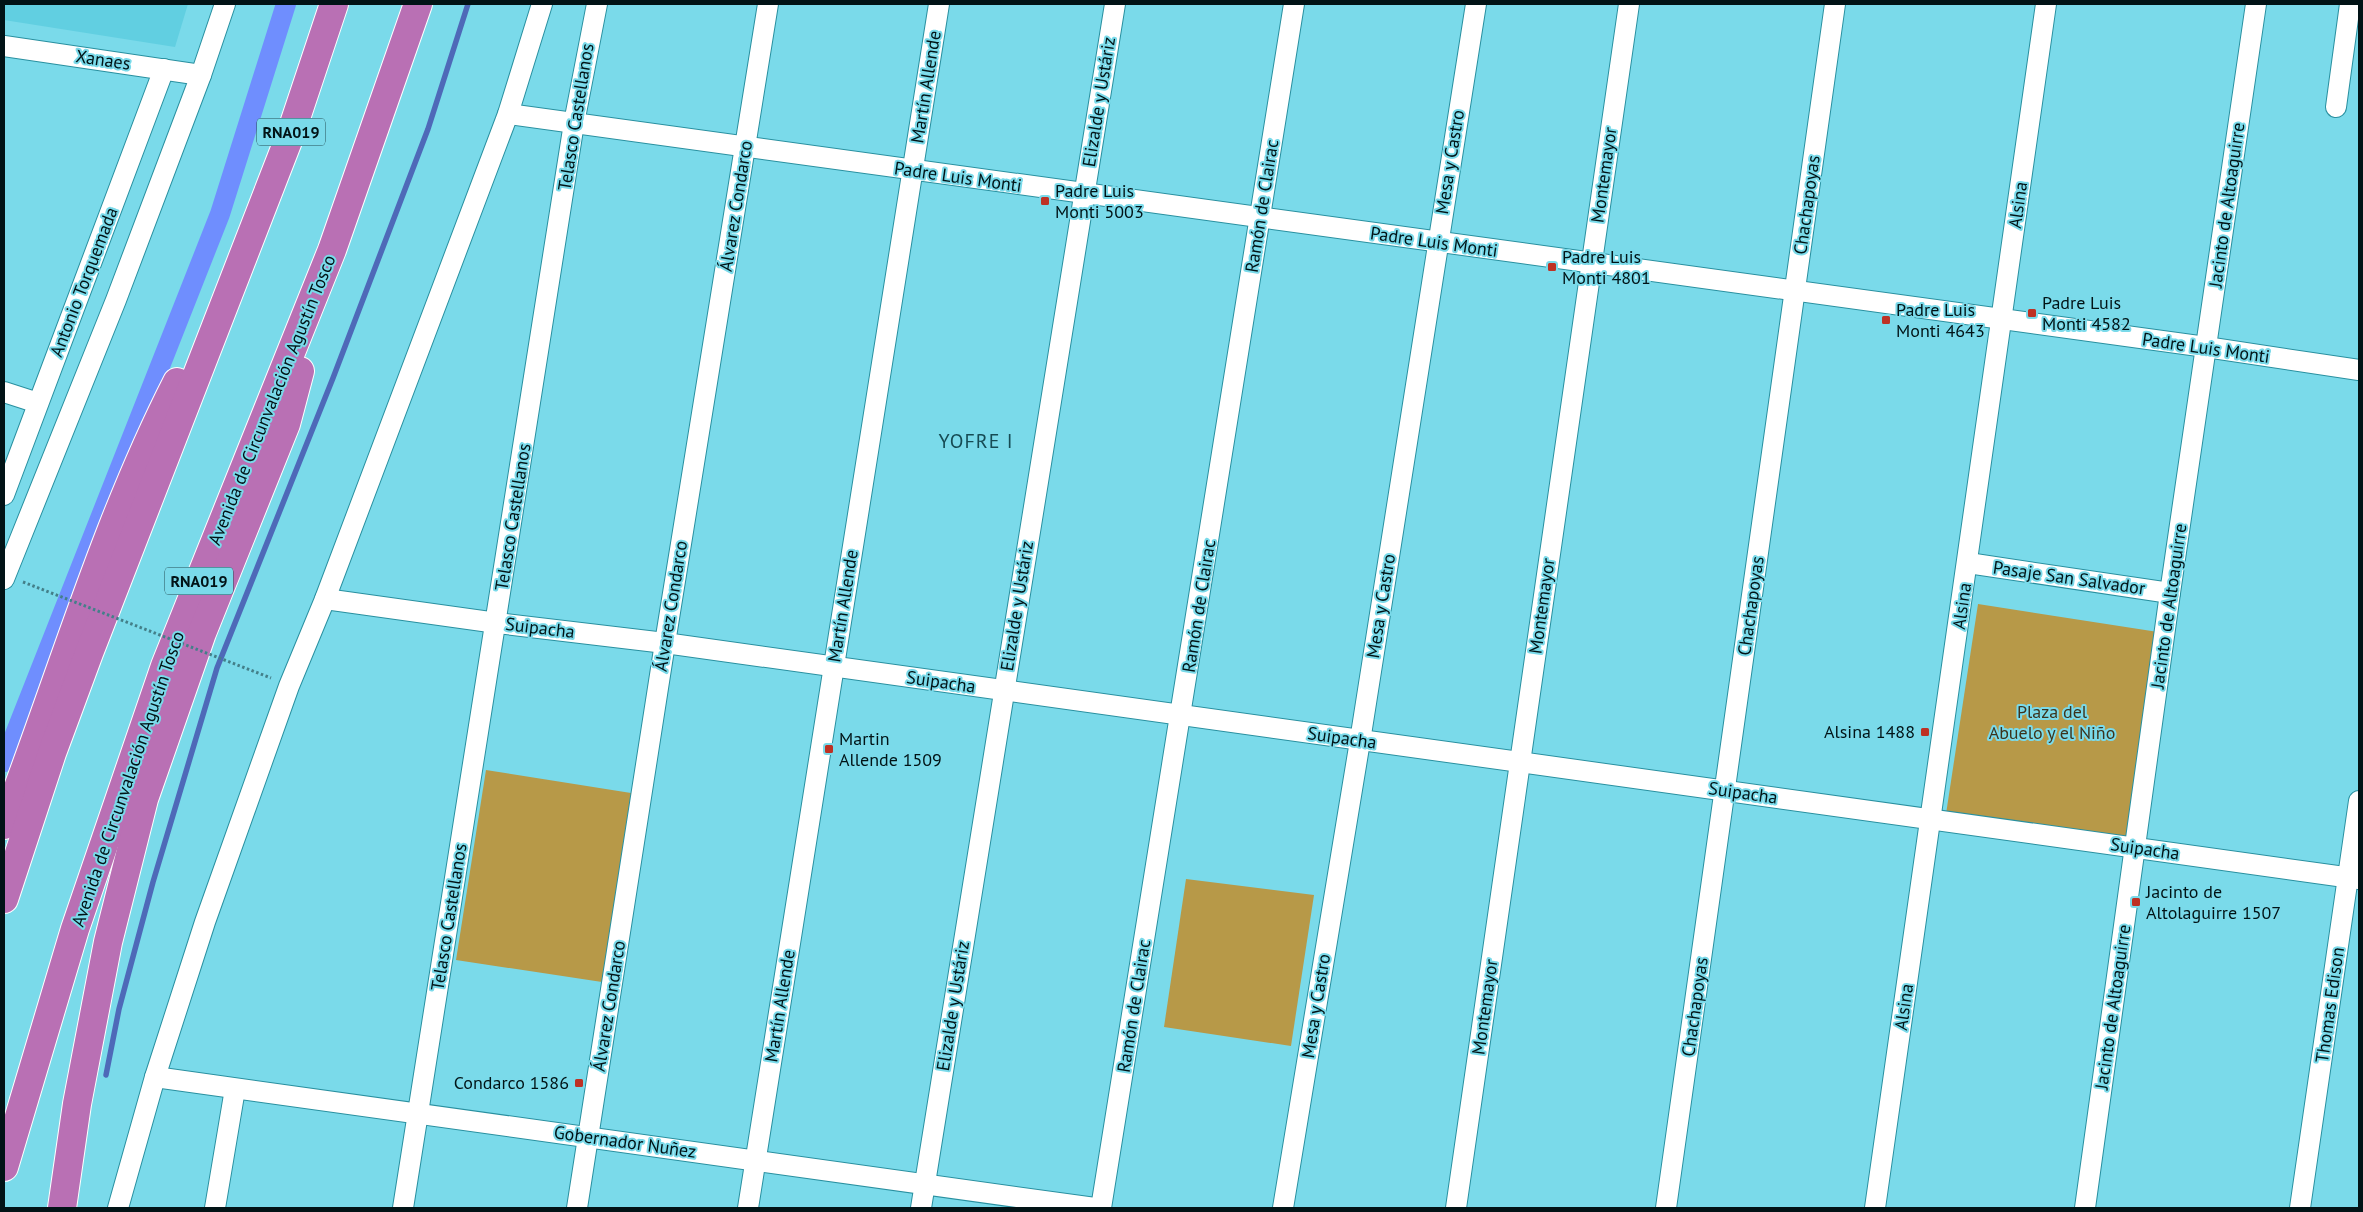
<svg xmlns="http://www.w3.org/2000/svg" width="2363" height="1212" font-family="'PT Sans',sans-serif">
<style>
.built{fill:#61cfe1}
.green{fill:#b79948}
.lines{fill:none;stroke-linecap:round;stroke-linejoin:round}
.stream{stroke:#4e69b8;stroke-width:5.5}
.canal{stroke:#6f8efe;stroke-width:20}
.minor-casing{stroke:#2990a0;stroke-width:22}
.motorway-casing{stroke:#fff;stroke-width:30}
.minor{stroke:#fff;stroke-width:20}
.motorway{stroke:#b970b4;stroke-width:28}
.path-bridge{stroke:#437f89;stroke-width:3;stroke-dasharray:2.5 2.5;stroke-linecap:butt}
.poi-dot{fill:#be3124;stroke:#7adaea;stroke-width:2}
.labels{text-anchor:middle;stroke-width:4;stroke-linejoin:round;paint-order:stroke}
.shield{fill:#7adaea;stroke:#254f56;stroke-width:1}
.shield-label{font-size:16px;font-weight:bold;fill:#011316}
.street-label{font-size:18px;fill:#011316;stroke:#7adaea}
.poi-label{font-size:18px;fill:#011316;stroke:#7adaea;text-anchor:start}
.park-label{font-size:18px;fill:#3c331c;stroke:#7adaea}
.quarter-label{font-size:20px;letter-spacing:1px;fill:#164b54;stroke:#7adaea}
</style>
<rect width="100%" height="100%" fill="#7adaea"/>
<polygon class="built" points="4,4 188,4 175,47 4,20"/>
<g class="green">
<polygon points="1978,604 2158,632 2127,841 1946,814"/>
<polygon points="486,770 631,793 602,982 456,960"/>
<polygon points="1186,879 1314,895 1291,1046 1164,1027"/>
</g>
<g class="lines">
<polyline class="stream" points="106,1075 119,1009 153,882 217,668 333,378 428,129 468,4"/>
<polyline class="canal" points="4,762 220,214 286,4"/>
<g class="minor-casing">
<g id="minor">
<polyline points="4,46 201,75"/>
<polyline points="2336,107 2350,4"/>
<polyline points="508,114 2206,347 2359,370"/>
<polyline points="4,392 38,403"/>
<polyline points="4,495 164,69"/>
<polyline points="1968,563 2170,593"/>
<polyline points="4,579 116,300 201,75 225,4"/>
<polyline points="325,599 497,623 665,643 2359,879"/>
<polyline points="155,1077 1095,1208"/>
<polyline points="118,1208 155,1077 205,922 289,686 325,599 508,114 542,4"/>
<polyline points="215,1208 235,1089"/>
<polyline points="403,1208 574,123 597,4"/>
<polyline points="577,1208 665,643 768,4"/>
<polyline points="748,1208 939,4"/>
<polyline points="921,1208 1115,4"/>
<polyline points="1101,1208 1294,4"/>
<polyline points="1283,1208 1360,741 1476,4"/>
<polyline points="1456,1208 1629,4"/>
<polyline points="1666,1208 1835,4"/>
<polyline points="1875,1208 2046,4"/>
<polyline points="2085,1208 2170,593 2256,4"/>
<polyline points="2300,1208 2359,801"/>
</g>
</g>
<g class="motorway-casing">
<g id="motorway">
<path d="M4 825C61 677 105 523 177 382"/>
<polyline points="4,899 52,753 89,653 291,133 334,4"/>
<polyline points="4,1167 75,929 165,666 332,250 418,4"/>
<polyline points="62,1208 77,1104 108,942 144,799 202,633 286,424 300,371"/>
</g>
</g>
<use href="#minor" class="minor"/>
<use href="#motorway" class="motorway"/>
<polyline class="path-bridge" points="23,582 271,678"/>
</g>
<g class="poi-dot">
<rect x="1040" y="196" width="10" height="10" rx="2.5"/>
<rect x="1547" y="262" width="10" height="10" rx="2.5"/>
<rect x="2027" y="308" width="10" height="10" rx="2.5"/>
<rect x="1881" y="315" width="10" height="10" rx="2.5"/>
<rect x="1920" y="727" width="10" height="10" rx="2.5"/>
<rect x="824" y="744" width="10" height="10" rx="2.5"/>
<rect x="2131" y="897" width="10" height="10" rx="2.5"/>
<rect x="574" y="1078" width="10" height="10" rx="2.5"/>
</g>
<g class="labels">
<g class="shield">
<rect x="257" y="118.5" width="68" height="27" rx="4"/>
<rect x="165" y="567.5" width="68" height="27" rx="4"/>
</g>
<g class="shield-label">
<text x="291" y="138">RNA019</text>
<text x="199" y="587">RNA019</text>
</g>
<g class="street-label">
<text transform="translate(103 60) rotate(8)" y="6">Xanaes</text>
<text transform="translate(926 87) rotate(-81)" y="6">Martín Allende</text>
<text transform="translate(1099 102) rotate(-81)" y="6">Elizalde y Ustáriz</text>
<text transform="translate(576 117) rotate(-81)" y="6">Telasco Castellanos</text>
<text transform="translate(1450 162) rotate(-81)" y="6">Mesa y Castro</text>
<text transform="translate(1604 175) rotate(-82)" y="6">Montemayor</text>
<text transform="translate(958 177) rotate(8)" y="6">Padre Luis Monti</text>
<text transform="translate(1807 205) rotate(-82)" y="6">Chachapoyas</text>
<text transform="translate(2018 205) rotate(-82)" y="6">Alsina</text>
<text transform="translate(2227 205) rotate(-82)" y="6">Jacinto de Altoaguirre</text>
<text transform="translate(736 206) rotate(-81)" y="6">Álvarez Condarco</text>
<text transform="translate(1262 206) rotate(-81)" y="6">Ramón de Clairac</text>
<text transform="translate(1434 242) rotate(8)" y="6">Padre Luis Monti</text>
<text transform="translate(84 282) rotate(-69)" y="6">Antonio Torquemada</text>
<text transform="translate(2206 348) rotate(8)" y="6">Padre Luis Monti</text>
<text transform="translate(272 400) rotate(-68)" y="6">Avenida de Circunvalación Agustín Tosco</text>
<text transform="translate(513 517) rotate(-81)" y="6">Telasco Castellanos</text>
<text transform="translate(2069 578) rotate(8)" y="6">Pasaje San Salvador</text>
<text transform="translate(671 606) rotate(-81)" y="6">Álvarez Condarco</text>
<text transform="translate(843 606) rotate(-81)" y="6">Martín Allende</text>
<text transform="translate(1017 606) rotate(-81)" y="6">Elizalde y Ustáriz</text>
<text transform="translate(1199 606) rotate(-81)" y="6">Ramón de Clairac</text>
<text transform="translate(1381 606) rotate(-81)" y="6">Mesa y Castro</text>
<text transform="translate(1542 606) rotate(-82)" y="6">Montemayor</text>
<text transform="translate(1751 606) rotate(-82)" y="6">Chachapoyas</text>
<text transform="translate(1962 606) rotate(-82)" y="6">Alsina</text>
<text transform="translate(2169 606) rotate(-82)" y="6">Jacinto de Altoaguirre</text>
<text transform="translate(540 628) rotate(7)" y="6">Suipacha</text>
<text transform="translate(941 682) rotate(8)" y="6">Suipacha</text>
<text transform="translate(1342 738) rotate(8)" y="6">Suipacha</text>
<text transform="translate(128 779) rotate(-71)" y="6">Avenida de Circunvalación Agustín Tosco</text>
<text transform="translate(1743 793) rotate(8)" y="6">Suipacha</text>
<text transform="translate(2145 849) rotate(8)" y="6">Suipacha</text>
<text transform="translate(449 917) rotate(-81)" y="6">Telasco Castellanos</text>
<text transform="translate(2330 1005) rotate(-82)" y="6">Thomas Edison</text>
<text transform="translate(609 1006) rotate(-81)" y="6">Álvarez Condarco</text>
<text transform="translate(780 1006) rotate(-81)" y="6">Martín Allende</text>
<text transform="translate(953 1006) rotate(-81)" y="6">Elizalde y Ustáriz</text>
<text transform="translate(1134 1006) rotate(-81)" y="6">Ramón de Clairac</text>
<text transform="translate(1316 1006) rotate(-81)" y="6">Mesa y Castro</text>
<text transform="translate(1485 1007) rotate(-82)" y="6">Montemayor</text>
<text transform="translate(1695 1007) rotate(-82)" y="6">Chachapoyas</text>
<text transform="translate(1904 1007) rotate(-82)" y="6">Alsina</text>
<text transform="translate(2113 1007) rotate(-82)" y="6">Jacinto de Altoaguirre</text>
<text transform="translate(625 1142) rotate(8)" y="6">Gobernador Nuñez</text>
</g>
<g class="poi-label">
<text x="1055" y="197">Padre Luis<tspan x="1055" dy="21">Monti 5003</tspan></text>
<text x="1562" y="263">Padre Luis<tspan x="1562" dy="21">Monti 4801</tspan></text>
<text x="2042" y="309">Padre Luis<tspan x="2042" dy="21">Monti 4582</tspan></text>
<text x="1896" y="316">Padre Luis<tspan x="1896" dy="21">Monti 4643</tspan></text>
<text x="1915" y="738" text-anchor="end">Alsina 1488</text>
<text x="839" y="745">Martin<tspan x="839" dy="21">Allende 1509</tspan></text>
<text x="2146" y="898">Jacinto de<tspan x="2146" dy="21">Altolaguirre 1507</tspan></text>
<text x="569" y="1089" text-anchor="end">Condarco 1586</text>
</g>
<g class="park-label">
<text x="2052" y="718">Plaza del<tspan x="2052" dy="21">Abuelo y el Niño</tspan></text>
</g>
<g class="quarter-label">
<text x="976" y="448">YOFRE I</text>
</g>
</g>
<rect width="2363" height="1212" fill="none" stroke="#011316" stroke-width="10"/>
</svg>
